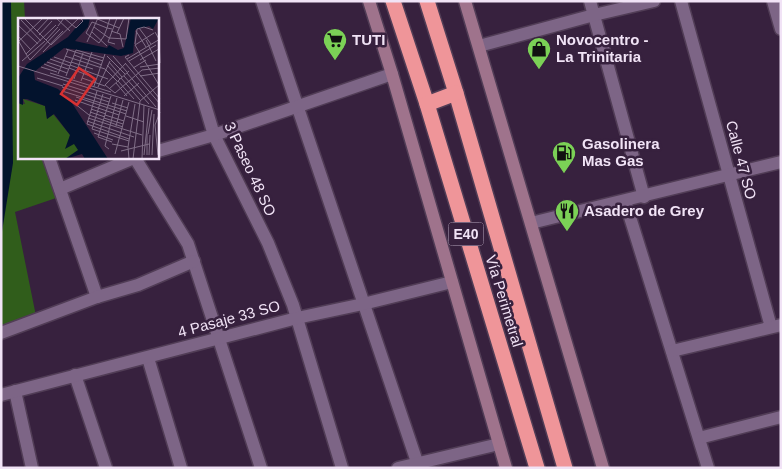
<svg xmlns="http://www.w3.org/2000/svg" width="782" height="469" font-family="Helvetica,sans-serif">
<style>
.green{fill:#305d1b}
.water{fill:#03132d}
.lines{fill:none;stroke-linecap:round;stroke-linejoin:round}
.street-casing{stroke:#513d56;stroke-width:15}
.secondary-casing{stroke:#513d56;stroke-width:15}
.highway-casing{stroke:#513d56;stroke-width:18}
.street{stroke:#7d6586;stroke-width:12}
.secondary{stroke:#9f738c;stroke-width:12}
.highway{stroke:#ef9599;stroke-width:15}
.labels{text-anchor:middle;stroke-width:5;stroke-linejoin:round;paint-order:stroke}
.shield{fill:#37213e;stroke:#b9a9bf;stroke-width:1}
.shield-label{font-size:14px;font-weight:bold;fill:#f1e3f6}
.poi-label{font-size:15px;font-weight:bold;fill:#f1e3f6;stroke:#37213e;text-anchor:start}
.street-label{font-size:15px;fill:#f1e3f6;stroke:#37213e}
.inset-road{fill:none;stroke:#816f88;stroke-width:1}
.view{fill:#d73132;fill-opacity:0.15;stroke:#d73132;stroke-width:2.5}
.inset-edge{fill:none;stroke:#f1e3f6;stroke-width:2.5}
</style>
<rect width="100%" height="100%" fill="#37213e"/>
<polygon class="green" points="7,1 24,1 25,19 19,19 19,158 51,158 59,197 15,212 37,321 1,335 1,201"/>
<polygon class="water" points="1,1 11,1 13,163 1,238"/>
<g class="lines">
<g class="street-casing">
<g id="street">
<polyline points="86,1 92,19"/>
<polyline points="174,1 214,135 268,243 293,305 342,468"/>
<polyline points="262,1 419,468"/>
<polyline points="590,1 644,197"/>
<polyline points="681,1 771,327"/>
<polyline points="773,1 781,29"/>
<polyline points="479,46 594,15 654,1"/>
<polyline points="158,151 214,135 392,74"/>
<polyline points="49,158 97,297"/>
<polyline points="135,158 188,244 261,468"/>
<polyline points="60,189 134,158"/>
<polyline points="625,201 708,468"/>
<polyline points="531,223 781,162"/>
<polyline points="1,333 97,297 138,285 194,261"/>
<polyline points="672,351 781,325"/>
<polyline points="148,358 181,468"/>
<polyline points="75,375 106,468"/>
<polyline points="15,391 32,468"/>
<polyline points="1,395 297,318 363,304 452,282"/>
<polyline points="699,438 781,417"/>
<polyline points="398,468 499,444"/>
</g>
</g>
<g class="secondary-casing">
<g id="secondary">
<polyline points="369,1 392,74 506,468"/>
<polyline points="465,1 603,468"/>
</g>
</g>
<g class="highway-casing">
<g id="highway">
<polyline points="393,1 427,104 537,468"/>
<polyline points="427,1 456,93 565,468"/>
<polyline points="427,104 456,93"/>
</g>
</g>
<use href="#street" class="street"/>
<use href="#secondary" class="secondary"/>
<use href="#highway" class="highway"/>
</g>
<defs>
<g id="supermarket-pin" transform="scale(1.25)"><path d="M0 17L-7.5 6A9.5 9.5 0 1 1 7.5 6Z" fill="#7bd156" stroke="#37213e"/><path d="M-6-5.5h2.5l.6 2H6L4.5 2H-2.5L-4.4-4H-6ZM-1.5 3.2a1.3 1.3 0 1 0 .1 0ZM3 3.2a1.3 1.3 0 1 0 .1 0Z" fill="#111"/></g>
<g id="shop-pin" transform="scale(1.25)"><path d="M0 17L-7.5 6A9.5 9.5 0 1 1 7.5 6Z" fill="#7bd156" stroke="#37213e"/><path d="M-5-2.5h2.3a2.7 3.5 0 0 1 5.4 0H5L5.5 6h-11ZM-1.5-2.5h3a1.5 2.3 0 0 0-3 0Z" fill="#111"/></g>
<g id="fuel-pin" transform="scale(1.25)"><path d="M0 17L-7.5 6A9.5 9.5 0 1 1 7.5 6Z" fill="#7bd156" stroke="#37213e"/><path d="M-5.5-6h7V0h2V4h1.3V-2.5L3-4.5l.8-.8L6-3V5H2.5V1h-1V6h-7ZM-4.2-4.7v3.2H.2V-4.7Z" fill="#111"/></g>
<g id="restaurant-pin" transform="scale(1.25)"><path d="M0 17L-7.5 6A9.5 9.5 0 1 1 7.5 6Z" fill="#7bd156" stroke="#37213e"/><path d="M-5-6h1v4h1v-4h1v4h1v-4h1v5L-1.5 .5V6h-2V.5L-5-1ZM5-6V6H3V1.5H1.5Q1.5-4 5-6Z" fill="#111"/></g>
</defs>
<g fill-rule="evenodd">
<use href="#supermarket-pin" x="335" y="40"/>
<use href="#shop-pin" x="539" y="49"/>
<use href="#fuel-pin" x="564" y="153"/>
<use href="#restaurant-pin" x="567" y="211"/>
</g>
<g class="labels">
<rect class="shield" x="448.5" y="222.5" width="35" height="23" rx="4"/>
<g class="shield-label">
<text x="466" y="239">E40</text>
</g>
<g class="poi-label">
<text x="352" y="45">TUTI</text>
<text x="556" y="45">Novocentro -<tspan x="556" dy="17">La Trinitaria</tspan></text>
<text x="582" y="149">Gasolinera<tspan x="582" dy="17">Mas Gas</tspan></text>
<text x="584" y="216">Asadero de Grey</text>
</g>
<g class="street-label">
<text transform="translate(741 160) rotate(75)" y="5">Calle 47 SO</text>
<text transform="translate(250 169) rotate(65)" y="5">3 Paseo 48 SO</text>
<text transform="translate(504 301) rotate(73)" y="5">Vía Perimetral</text>
<text transform="translate(229 319) rotate(-15)" y="5">4 Pasaje 33 SO</text>
</g>
</g>
<g transform="translate(18 18)">
<rect width="141" height="141" fill="#37213e"/>
<path d="M5 81 27 88 29 101 35 96 52 117 50 128 56 125 61 132 47 141H0V85L7 86Z" fill="#305d1b"/>
<path d="M66 0H72L70 9 57 23 89 30 91 27 100 32 106 30 113 0H141L135 11 131 8 117 12 115 35 103 38 46 30 16 54 17 62 40 71 52 82 90 141H67L64 136 47 141 60 132 56 126 47 131 52 117 36 96 29 101 27 88 9 81H5V87L0 85V60L9 46 50 19Z" fill="#03132d"/>
<path class="inset-road" d="M6 0 33 27 61 0M38 0 52 13M77 0 101 10M92 0 89 10 86 18 81 25 68 15 74 4 89 10 94 11M3 2 23 23M0 7 20 26M38 7 8 36 12 42 42 11M40 8 46 0 58 10 65 3 62 0M76 9 91 20 108 21 111 0M121 10 133 26M19 13 31 0M93 13 102 16 105 29M118 13 128 29M74 14 89 28M137 14 141 21 142 45M99 15 106 0M136 15 117 27 141 67M21 17 34 3M0 18 13 32M0 22 8 36M28 22 40 9M128 22 138 43M1 23 25 0M69 24 80 0M97 26 90 24 99 0M117 26 119 11 126 9 135 12M48 31 85 43M25 34 45 13M56 37 84 47M111 37 107 39 142 81M47 38 87 51M89 38 107 56M95 38 109 54M36 39 53 45M32 41 52 48M109 41 142 21M122 42 141 31M4 43 27 23M111 43 138 27M29 44 50 51M53 44 75 51M91 44 104 59M107 45 142 86M26 46 49 55M52 47 90 61M89 47 102 61M0 48 142 92M23 49 39 54M122 49 142 46M51 50 72 58M115 50 128 42M87 51 99 63M32 55 93 74M109 55 138 89M40 56 50 32M48 58 58 32 86 40M106 58 131 86M122 58 142 55M19 60 45 68M64 60 87 68M103 60 122 82M56 61 65 35M63 63 74 34M100 63 116 81M98 65 109 78M45 66 92 81M87 67 97 75 124 52 142 50M87 67 108 45M76 68 87 36M44 69 91 84M80 69 92 43M91 71 111 53M44 73 109 93M79 73 69 106 111 121M85 76 74 111 111 123M93 78 80 119 94 124M106 78 121 65M58 79 108 96M57 82 74 88M56 85 71 97 105 109M94 85 110 90M74 88 101 97M73 91 88 96M72 94 87 99M87 97 106 103M108 98 126 104M70 100 124 117M86 100 105 106M69 103 116 119M98 108 105 82M76 115 95 122M130 116 134 92M94 126 110 129M91 131 87 128 99 80M103 133 131 126M97 136 111 84M126 137 131 90M129 137V116M131 137 132 117M134 137 136 96M140 137 137 107 142 94M111 141 110 129 117 86M115 141 122 83 141 67M124 141 126 87"/>
<path class="view" d="M61 50 77 61 59 87 43 76Z"/>
<rect width="141" height="141" class="inset-edge"/>
</g>
<rect width="782" height="469" fill="none" stroke="#f1e3f6" stroke-width="5"/>
</svg>
